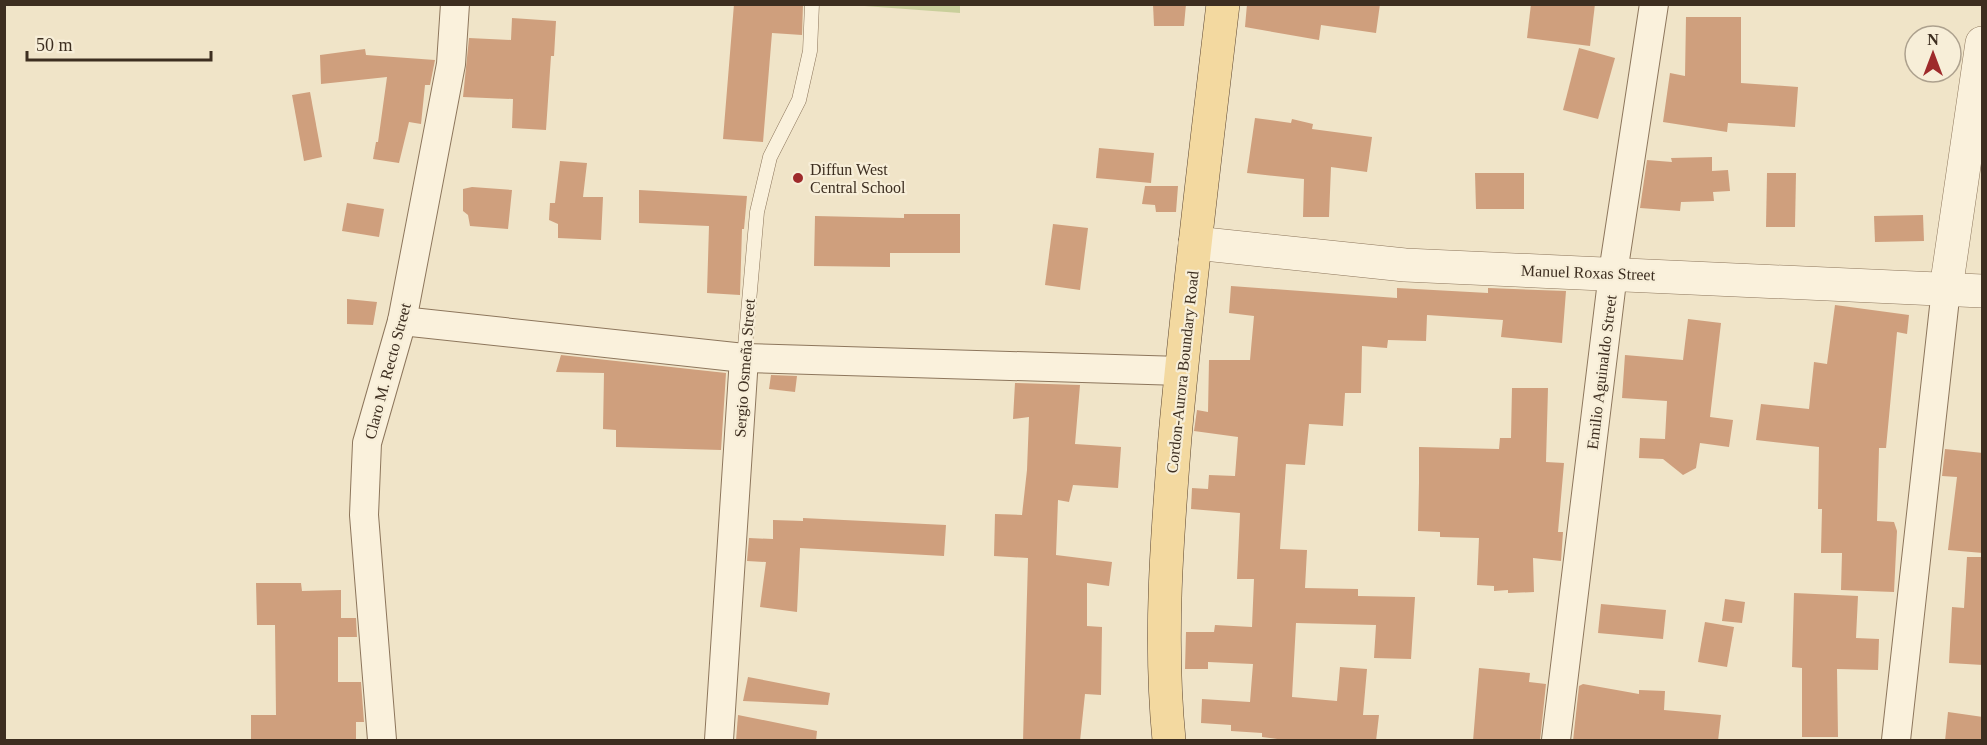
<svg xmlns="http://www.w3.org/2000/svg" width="1987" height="745" font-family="'Times New Roman',serif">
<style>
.green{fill:#c9cf9b}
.building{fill:#cf9f7d}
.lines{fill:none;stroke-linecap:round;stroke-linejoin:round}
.service-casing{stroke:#8d765c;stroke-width:15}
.minor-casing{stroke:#8d765c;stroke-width:30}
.tertiary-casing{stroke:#8d765c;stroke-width:34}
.primary-casing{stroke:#5b4430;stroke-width:34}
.service{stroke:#faf1dc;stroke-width:14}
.minor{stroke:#faf1dc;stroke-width:28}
.tertiary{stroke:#faf1dc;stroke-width:33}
.primary{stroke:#f3d9a0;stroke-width:33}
.poi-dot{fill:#9e2a2b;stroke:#f7eed8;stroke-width:2}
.labels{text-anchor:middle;stroke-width:4.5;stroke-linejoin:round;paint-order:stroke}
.poi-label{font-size:16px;fill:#3d2e20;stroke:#f7eed8;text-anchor:start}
.street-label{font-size:16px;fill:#3d2e20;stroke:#f7eed8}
</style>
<rect width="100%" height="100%" fill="#f0e4c8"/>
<polygon class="green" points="837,4 960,4 960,13"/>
<g class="building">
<polygon points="734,4 803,4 802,35 772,33 763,142 723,139"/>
<polygon points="1153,4 1186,4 1184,26 1154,26"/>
<polygon points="1247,4 1380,4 1376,33 1321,25 1319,40 1245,27"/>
<polygon points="1531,4 1595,4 1590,46 1527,38"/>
<polygon points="1686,17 1741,17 1741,83 1798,87 1795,127 1728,123 1727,132 1663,122 1670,73 1685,76"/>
<polygon points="512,18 556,21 554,56 551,56 546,130 512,128 513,99 463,97 469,38 511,40"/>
<polygon points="1579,48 1615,58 1598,119 1563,110"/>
<polygon points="365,49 366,55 435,60 430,85 425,85 421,124 409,122 399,163 373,159 376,142 378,142 387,77 321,84 320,55"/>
<polygon points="310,92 322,157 304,161 292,95"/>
<polygon points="1255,118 1291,123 1292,119 1313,124 1312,129 1372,137 1367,172 1331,167 1329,217 1303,217 1304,179 1247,173"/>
<polygon points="1099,148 1154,153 1151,183 1096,178"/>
<polygon points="1712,157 1712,171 1728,170 1730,191 1713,192 1714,201 1681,202 1680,211 1640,208 1647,160 1672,162 1671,158"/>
<polygon points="560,161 587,163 583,197 603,197 601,240 558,238 558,224 549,220 550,203 555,203"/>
<polygon points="1475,173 1524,173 1524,209 1476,209"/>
<polygon points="1767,173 1796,173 1795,227 1766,227"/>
<polygon points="1145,186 1178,186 1176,212 1156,212 1155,205 1142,204"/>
<polygon points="472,187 512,190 508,229 470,226 468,215 463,211 463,189"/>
<polygon points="639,190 747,196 744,229 742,229 740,295 707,293 709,226 639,223"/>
<polygon points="347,203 384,209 379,237 342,231"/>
<polygon points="904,214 960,214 960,253 890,253 890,267 814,266 815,216 904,218"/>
<polygon points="1923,215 1924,241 1875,242 1874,216"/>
<polygon points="1053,224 1088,228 1080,290 1045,285"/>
<polygon points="1231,286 1397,298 1397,288 1488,293 1488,288 1566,291 1562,343 1501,337 1503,320 1427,315 1426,341 1388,340 1387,348 1362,346 1361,393 1345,393 1343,426 1309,424 1305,465 1286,464 1280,549 1307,550 1305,588 1358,589 1358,596 1415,597 1411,659 1374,658 1376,625 1296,623 1292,697 1337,701 1340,667 1367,669 1363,715 1379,715 1376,741 1292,741 1262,737 1262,733 1231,731 1231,725 1201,723 1202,699 1250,702 1253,664 1208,662 1208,669 1185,669 1186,632 1214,632 1215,625 1252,627 1254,579 1237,579 1240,513 1191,509 1192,488 1208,489 1209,475 1235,476 1238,437 1194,431 1197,410 1208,412 1209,360 1250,360 1254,316 1229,313"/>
<polygon points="347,299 377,302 373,325 347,324"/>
<polygon points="1835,305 1909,315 1907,334 1897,332 1886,448 1879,448 1877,521 1894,522 1897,531 1894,592 1841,590 1842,553 1821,553 1822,509 1818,509 1819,447 1756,440 1761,404 1809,409 1814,362 1827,364"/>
<polygon points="1688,319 1721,323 1710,417 1733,420 1729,447 1700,443 1696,468 1683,475 1663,459 1639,458 1640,438 1665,439 1667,401 1622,398 1625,355 1683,360"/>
<polygon points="561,355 726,373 721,450 616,447 616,430 603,429 604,373 556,372"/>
<polygon points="771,375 797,376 795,392 769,389"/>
<polygon points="1015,383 1080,385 1075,444 1121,447 1118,488 1073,485 1069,502 1058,500 1056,555 1112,562 1109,586 1087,583 1087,626 1102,627 1101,695 1085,694 1080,741 1023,741 1028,558 994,556 995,514 1022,515 1027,470 1029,417 1013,419"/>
<polygon points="1512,388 1548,388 1546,462 1564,463 1558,532 1563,532 1561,561 1533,558 1534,592 1508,593 1508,590 1494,591 1494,586 1477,585 1479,538 1440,537 1440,532 1418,531 1419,483 1419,447 1499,449 1500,438 1511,438"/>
<polygon points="1945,449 1983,453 1983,553 1948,550 1957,477 1942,476"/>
<polygon points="803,518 946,525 944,556 800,548 797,612 760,607 766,562 747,561 749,538 773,539 773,520 803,521"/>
<polygon points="1967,557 1983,557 1983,665 1949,663 1952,607 1964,608"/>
<polygon points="256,583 301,583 302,591 341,590 341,618 356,618 357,637 338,637 338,682 361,682 364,722 356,722 356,741 251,741 251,715 276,715 275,625 257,625"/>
<polygon points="1794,593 1858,596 1856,638 1879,639 1878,670 1837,669 1838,737 1802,737 1802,668 1792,667"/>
<polygon points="1725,599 1745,602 1742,623 1722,621"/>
<polygon points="1601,604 1666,610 1663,639 1598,633"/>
<polygon points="1705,622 1734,627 1727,667 1698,662"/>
<polygon points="1479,668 1530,673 1529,682 1546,684 1540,741 1473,741"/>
<polygon points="748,677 830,693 828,705 743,701"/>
<polygon points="1583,684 1639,694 1639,690 1665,691 1664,710 1721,715 1718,741 1573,741 1579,686"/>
<polygon points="1948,712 1983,717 1983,741 1945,741"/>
<polygon points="738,715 817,731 816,741 736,741"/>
</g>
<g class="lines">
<g class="service-casing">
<polyline id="service" points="744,358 757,212 770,157 799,100 810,51 812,4"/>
</g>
<g class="minor-casing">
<g id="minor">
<polyline points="402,321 744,358 1181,371"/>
<polyline points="382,740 364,515 367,443 402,321 451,64 455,4"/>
<polyline points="719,740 744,358"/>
<polyline points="1556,740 1613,273 1654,4"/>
<polyline points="1896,740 1946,289"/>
</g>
</g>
<g class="tertiary-casing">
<g id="tertiary">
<polyline points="1195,243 1405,265 1982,291"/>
<polyline points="1946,289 1982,43"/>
</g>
</g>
<g class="primary-casing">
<path id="primary" d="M1169 740C1159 639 1167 538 1175 437 1188 293 1206 149 1223 4"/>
</g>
<use href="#service" class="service"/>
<use href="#minor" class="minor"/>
<use href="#tertiary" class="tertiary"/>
<use href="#primary" class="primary"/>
</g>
<circle class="poi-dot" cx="798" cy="178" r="6"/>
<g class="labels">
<g class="poi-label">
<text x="810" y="175">Diffun West<tspan x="810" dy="18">Central School</tspan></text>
</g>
<g class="street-label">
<text transform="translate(1588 272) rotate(2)" y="6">Manuel Roxas Street</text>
<text transform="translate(744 368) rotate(-86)" y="6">Sergio Osmeña Street</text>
<text transform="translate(387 371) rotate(-75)" y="6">Claro M. Recto Street</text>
<text transform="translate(1182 372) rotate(-84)" y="6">Cordon-Aurora Boundary Road</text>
<text transform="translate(1601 372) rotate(-83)" y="6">Emilio Aguinaldo Street</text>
</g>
</g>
<rect width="1987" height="745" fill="none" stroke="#3d2e20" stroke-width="12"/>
<g transform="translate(1933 54)"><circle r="28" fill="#f7eed8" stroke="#ada18e" stroke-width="1.5"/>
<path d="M0-4.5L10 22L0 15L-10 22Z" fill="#9e2a2b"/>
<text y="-9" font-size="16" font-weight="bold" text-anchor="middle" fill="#3d2e20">N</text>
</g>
<path d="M27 51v9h184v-9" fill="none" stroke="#3d2e20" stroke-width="3"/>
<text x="36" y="51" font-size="18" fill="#3d2e20" stroke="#f7eed8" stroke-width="4.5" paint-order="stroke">50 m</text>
</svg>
